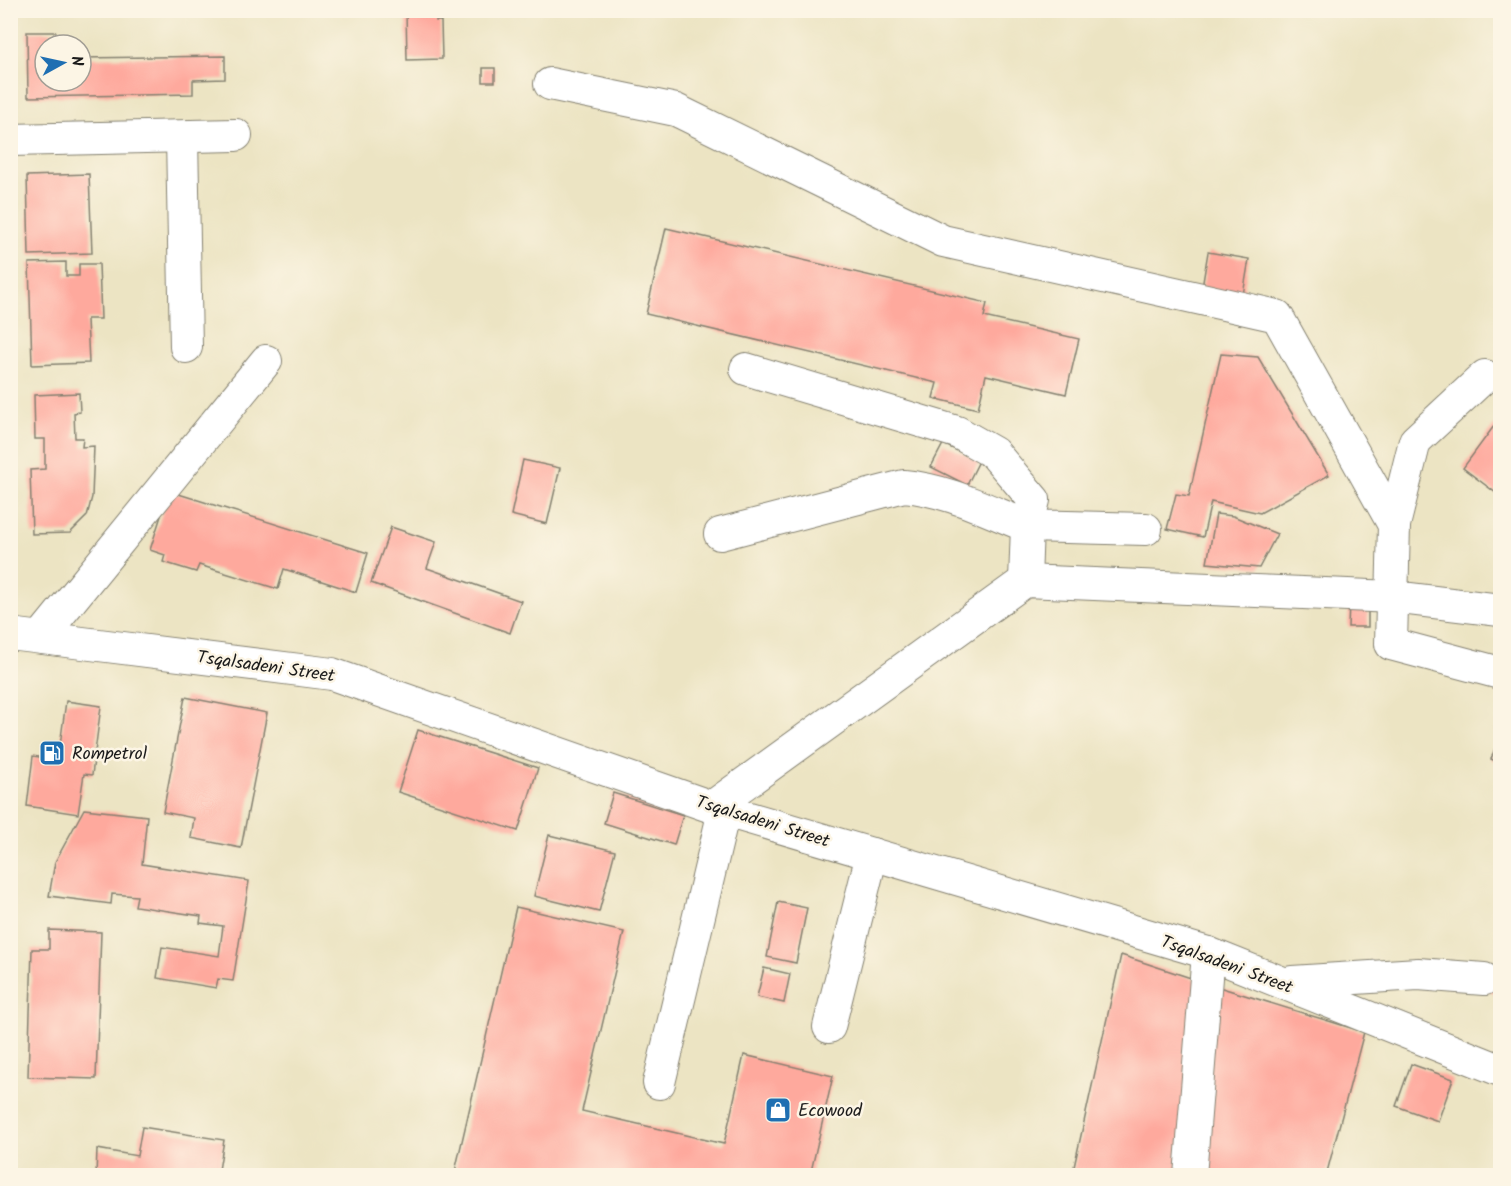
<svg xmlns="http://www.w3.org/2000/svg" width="1511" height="1186" font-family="Kalam,sans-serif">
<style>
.building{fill:#fea99d}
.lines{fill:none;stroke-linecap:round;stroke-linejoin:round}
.minor-casing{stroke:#848070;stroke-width:34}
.minor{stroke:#fff;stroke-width:32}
.labels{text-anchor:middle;stroke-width:5;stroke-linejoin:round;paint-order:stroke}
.street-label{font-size:18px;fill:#1c1c1c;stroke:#fcf5e5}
.poi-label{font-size:18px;fill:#1c1c1c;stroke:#fcf5e5;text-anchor:start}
</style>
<rect width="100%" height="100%" fill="#fcf5e5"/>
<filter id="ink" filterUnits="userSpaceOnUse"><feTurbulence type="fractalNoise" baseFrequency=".0167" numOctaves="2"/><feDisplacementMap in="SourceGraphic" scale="12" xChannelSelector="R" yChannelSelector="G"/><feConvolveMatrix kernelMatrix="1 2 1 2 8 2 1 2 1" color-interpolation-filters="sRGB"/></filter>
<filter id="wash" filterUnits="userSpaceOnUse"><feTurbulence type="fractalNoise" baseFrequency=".008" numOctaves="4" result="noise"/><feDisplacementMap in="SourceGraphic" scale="24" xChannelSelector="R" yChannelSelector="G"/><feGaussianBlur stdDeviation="1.35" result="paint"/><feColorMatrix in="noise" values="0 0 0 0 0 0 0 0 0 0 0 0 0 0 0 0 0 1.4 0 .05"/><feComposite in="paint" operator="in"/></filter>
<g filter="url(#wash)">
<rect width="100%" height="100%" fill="#ece4c3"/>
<g id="blocks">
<g class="building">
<polygon points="406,10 436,10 436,21 441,21 442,59 407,60"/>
<polygon points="27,32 56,32 56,45 45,45 45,81 81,81 81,58 225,56 225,79 193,80 193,94 28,97"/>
<rect x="483" y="68" width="12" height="14"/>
<polygon points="89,174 92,253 29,255 27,176"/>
<polygon points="666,228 987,303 984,317 1079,339 1066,394 986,375 978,409 933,398 937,383 646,314"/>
<polygon points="1208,252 1249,259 1243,295 1202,288"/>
<polygon points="66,262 66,276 79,276 79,264 99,264 101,319 87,319 89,363 32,365 29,263"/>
<polygon points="1221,354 1258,357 1329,475 1260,513 1211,502 1203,537 1167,529 1176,494 1189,496"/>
<polygon points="79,393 80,412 74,413 75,438 83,438 82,447 94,446 92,497 87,516 70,533 32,534 30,470 45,469 45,439 35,439 34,395"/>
<polygon points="1494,426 1500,430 1500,496 1463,468"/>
<polygon points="943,444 979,461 967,485 931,467"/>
<polygon points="523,460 560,468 547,524 511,515"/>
<polygon points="169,491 368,553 356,592 284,569 278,589 199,565 196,572 163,562 165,555 150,550"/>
<polygon points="1216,514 1233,516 1277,534 1259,568 1207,563"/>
<polygon points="391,527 436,542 427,568 521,601 510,633 371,583"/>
<polygon points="1349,603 1368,604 1368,627 1348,627"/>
<polygon points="185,697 267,713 241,848 191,838 194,818 163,812"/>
<polygon points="66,701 101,706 92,775 84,774 78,814 27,806 33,756 58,760"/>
<polygon points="418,730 538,768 518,831 398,792"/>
<polygon points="1500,735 1500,763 1491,759"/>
<polygon points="613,793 683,815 674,845 604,823"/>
<polygon points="84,809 147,816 142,864 249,881 233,981 218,979 216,988 157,978 162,947 219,956 223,926 200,923 201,916 135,906 137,896 112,894 111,904 49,896 55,862"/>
<polygon points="549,835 615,851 599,912 534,896"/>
<polygon points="778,902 807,908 796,963 767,957"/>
<polygon points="516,907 624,932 582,1111 724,1144 744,1055 833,1076 810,1176 454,1176"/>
<polygon points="49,930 101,932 96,1079 28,1077 32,949 49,949"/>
<polygon points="1121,955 1206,983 1364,1032 1326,1176 1072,1176"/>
<polygon points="1500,962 1500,996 1487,989"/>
<polygon points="764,968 790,974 784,1003 757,997"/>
<polygon points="1411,1064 1453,1079 1438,1121 1396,1106"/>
<polygon points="142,1127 224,1140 218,1176 96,1176 97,1149 137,1156"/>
</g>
</g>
</g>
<g filter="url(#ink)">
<use href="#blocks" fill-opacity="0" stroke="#848070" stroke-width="1.5"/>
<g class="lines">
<g class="minor-casing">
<g id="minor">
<polyline points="550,84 676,110 943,241 1277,316 1394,525"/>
<polyline points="182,137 186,347"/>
<polyline points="10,140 236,135"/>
<polyline points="746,369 957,432 994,453 1034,500 1027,526 1146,529"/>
<polyline points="1485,376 1415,441 1394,525 1391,644 1500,673"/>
<path d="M720 534 904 486C948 490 986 510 1027 526L1025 581"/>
<polyline points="10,634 332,674 712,807 1208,953 1500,1070"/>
<polyline points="41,637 266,361"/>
<polyline points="712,807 1025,581 1393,597 1500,610"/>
<polyline points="1292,982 1418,974 1484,979"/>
<polyline points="829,1027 872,854"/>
<polyline points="659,1083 724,811"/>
<polyline points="1190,1176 1208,953"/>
</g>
</g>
<use href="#minor" class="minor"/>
</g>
</g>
<defs>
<g id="fuel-square" transform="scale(1.35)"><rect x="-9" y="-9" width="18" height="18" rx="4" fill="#1f6fb2" stroke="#fcf5e5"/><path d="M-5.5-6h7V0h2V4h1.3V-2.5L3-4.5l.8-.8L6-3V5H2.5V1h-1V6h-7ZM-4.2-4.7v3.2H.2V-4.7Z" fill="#fff"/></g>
<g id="shop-square" transform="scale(1.35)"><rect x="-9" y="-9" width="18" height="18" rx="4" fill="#1f6fb2" stroke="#fcf5e5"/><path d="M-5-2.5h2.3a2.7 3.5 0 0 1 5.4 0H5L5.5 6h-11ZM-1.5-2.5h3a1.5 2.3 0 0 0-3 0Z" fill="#fff"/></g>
</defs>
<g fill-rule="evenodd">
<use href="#fuel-square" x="52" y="753"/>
<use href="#shop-square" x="778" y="1110"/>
</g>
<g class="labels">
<g class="street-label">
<text transform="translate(266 666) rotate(8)" y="6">Tsqalsadeni Street</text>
<text transform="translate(763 821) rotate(17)" y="6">Tsqalsadeni Street</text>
<text transform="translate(1227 964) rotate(20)" y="6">Tsqalsadeni Street</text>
</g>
<g class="poi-label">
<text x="72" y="759">Rompetrol</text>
<text x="798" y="1116">Ecowood</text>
</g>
</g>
<rect width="1511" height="1186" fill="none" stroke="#fcf5e5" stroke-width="36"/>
<g transform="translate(63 63) rotate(82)"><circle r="28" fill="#fcf5e5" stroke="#a29e95" stroke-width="1.5"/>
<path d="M0-4.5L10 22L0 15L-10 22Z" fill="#1f6fb2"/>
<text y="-9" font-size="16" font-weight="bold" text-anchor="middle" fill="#1c1c1c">N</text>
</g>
</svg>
